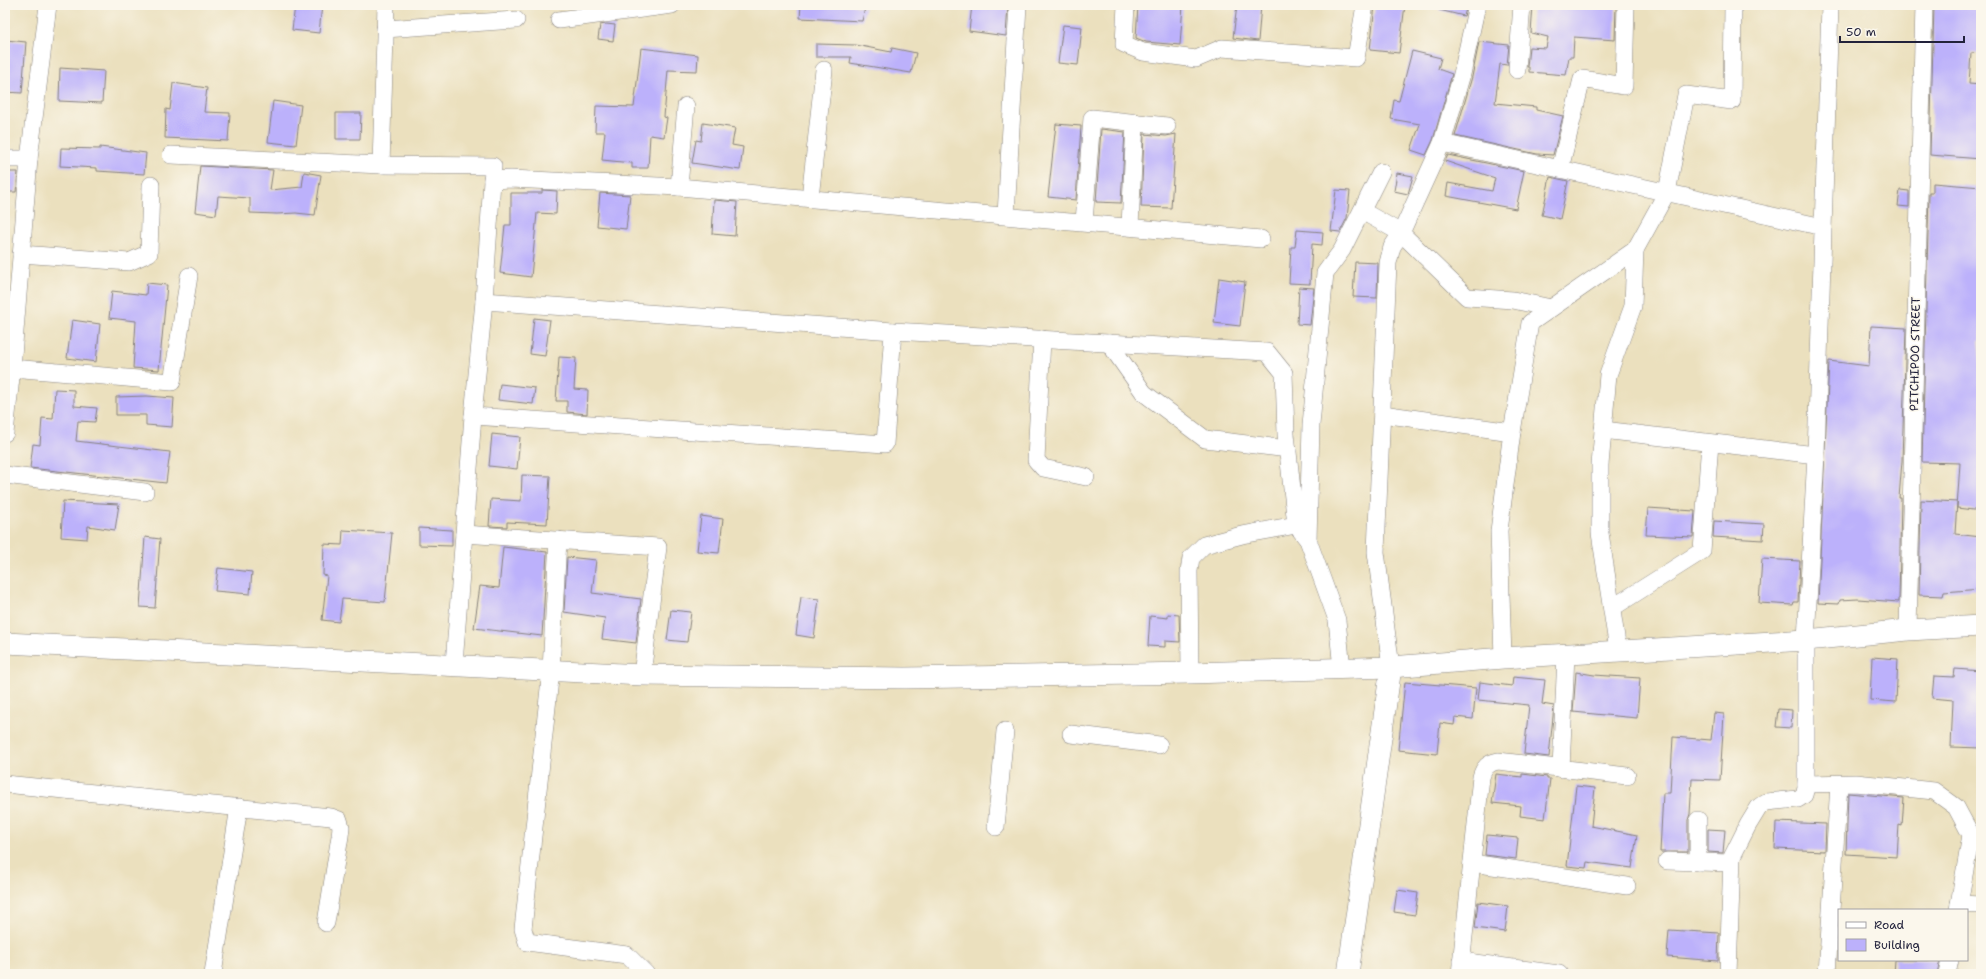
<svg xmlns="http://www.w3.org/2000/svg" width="1986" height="979" font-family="'Shantell Sans',sans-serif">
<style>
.building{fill:#bcb1fb}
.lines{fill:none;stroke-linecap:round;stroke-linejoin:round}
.minor-casing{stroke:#86817c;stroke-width:18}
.tertiary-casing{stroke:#86817c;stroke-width:22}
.minor{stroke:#fff;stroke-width:17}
.tertiary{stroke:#fff;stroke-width:21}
.labels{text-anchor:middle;stroke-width:3;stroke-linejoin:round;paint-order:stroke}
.street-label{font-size:12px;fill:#22223b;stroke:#fbf7ec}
</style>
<rect width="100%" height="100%" fill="#fbf7ec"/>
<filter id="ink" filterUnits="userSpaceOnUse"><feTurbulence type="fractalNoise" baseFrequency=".025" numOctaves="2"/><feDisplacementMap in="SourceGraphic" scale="8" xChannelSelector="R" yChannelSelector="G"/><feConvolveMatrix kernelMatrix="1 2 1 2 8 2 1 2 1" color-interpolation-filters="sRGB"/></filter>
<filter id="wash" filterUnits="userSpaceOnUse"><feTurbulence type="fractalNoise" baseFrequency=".012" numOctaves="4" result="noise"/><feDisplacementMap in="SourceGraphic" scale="16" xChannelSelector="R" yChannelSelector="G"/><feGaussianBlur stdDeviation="0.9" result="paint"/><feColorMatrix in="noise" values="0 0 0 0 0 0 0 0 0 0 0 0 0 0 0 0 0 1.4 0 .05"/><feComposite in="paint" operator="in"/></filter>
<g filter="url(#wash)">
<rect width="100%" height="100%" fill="#ebe0be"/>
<g id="blocks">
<g class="building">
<polygon points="295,5 322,5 319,33 292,30"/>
<polygon points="801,5 852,5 865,8 862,21 800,18"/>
<polygon points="972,5 1008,5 1006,36 969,31"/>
<polygon points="1138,5 1183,5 1180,45 1146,42 1136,38"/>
<polygon points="1237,5 1261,5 1258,41 1233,38"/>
<polygon points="1375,5 1405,5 1399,53 1370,50"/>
<polygon points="1439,5 1467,5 1464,16 1439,10"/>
<polygon points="1533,5 1616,5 1615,40 1574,37 1573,57 1569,57 1566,75 1529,72 1529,67 1527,67 1529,47 1546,48 1548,37 1531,33"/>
<polygon points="1934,5 1981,5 1981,54 1971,53 1969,84 1981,85 1981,159 1930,155"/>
<polygon points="606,24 615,25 613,41 598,39 600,25"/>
<polygon points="1063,25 1082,27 1078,65 1058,63"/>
<polygon points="6,40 26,42 22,93 5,92"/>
<polygon points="1479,42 1509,45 1507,65 1500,64 1495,103 1536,107 1536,110 1563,116 1553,155 1537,154 1455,136 1472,77"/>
<polygon points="816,44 856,45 891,52 892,48 916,53 911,73 850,63 851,57 816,57"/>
<polygon points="641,48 698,55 697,71 668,70 664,117 667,118 664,137 650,135 648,168 632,168 632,163 602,160 605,132 595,132 596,106 634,107"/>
<polygon points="1412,51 1441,58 1438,69 1452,74 1433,140 1426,155 1411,150 1420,124 1391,119 1394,100 1399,101"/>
<polygon points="60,68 104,71 102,103 59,101"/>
<polygon points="173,83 207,88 204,112 230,113 228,141 165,138 166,109 170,110"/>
<polygon points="273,101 301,105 296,145 268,142"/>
<polygon points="336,113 361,113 360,139 336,139"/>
<polygon points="703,123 735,128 732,145 743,147 740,170 692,163 696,140 701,141"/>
<polygon points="1056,124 1081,126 1076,200 1048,197"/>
<polygon points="1101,129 1125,132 1121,203 1096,202"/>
<polygon points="1144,134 1166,136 1176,134 1171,208 1141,207"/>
<polygon points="100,147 146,153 144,174 97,171 97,168 60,166 61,148 100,149"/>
<polygon points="1448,155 1524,171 1516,209 1446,196 1448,183 1492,191 1495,178 1445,161"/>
<polygon points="200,166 273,170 270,190 302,187 304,172 321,175 315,215 296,213 277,214 250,213 250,198 218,196 216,215 195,212"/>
<polygon points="5,172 18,172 16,192 5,192"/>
<polygon points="1397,173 1413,176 1408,194 1394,191"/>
<polygon points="1550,177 1568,181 1560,219 1542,215"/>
<polygon points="1933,183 1981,187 1981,340 1978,340 1981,368 1981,511 1957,508 1960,463 1922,462 1929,192 1933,192"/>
<polygon points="542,190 557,191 556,214 537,213 531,277 500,273 505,225 511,225 511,193 542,193"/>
<polygon points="1336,190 1350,191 1347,218 1340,232 1331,231"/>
<polygon points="1900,190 1909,191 1909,207 1898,206"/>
<polygon points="600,193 630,195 626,229 597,226"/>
<polygon points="714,200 737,202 735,236 712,234"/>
<polygon points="1297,230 1323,232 1322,245 1312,244 1310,284 1289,283 1291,247 1295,247"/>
<polygon points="1355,262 1378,263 1377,298 1353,297"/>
<polygon points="1219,278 1245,282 1240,326 1214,323"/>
<polygon points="147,283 167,285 159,370 133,368 136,321 109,318 112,291 146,295"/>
<polygon points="1299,287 1314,288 1310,325 1297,324"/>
<polygon points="534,318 550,320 545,356 530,354"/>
<polygon points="72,320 100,324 96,362 67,358"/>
<polygon points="1871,326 1906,328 1902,461 1899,498 1901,498 1899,602 1858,599 1840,600 1839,604 1818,603 1829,361 1869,366"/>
<polygon points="559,357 576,358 574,389 588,390 587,414 567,412 567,401 556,401"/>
<polygon points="500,384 535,388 533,404 498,400"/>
<polygon points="55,389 74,390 74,406 97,408 95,422 78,421 76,441 170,452 166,483 30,468 33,444 40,445 42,418 53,419"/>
<polygon points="147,396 174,398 172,427 146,425 146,415 116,415 116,397"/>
<polygon points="492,434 520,437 517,469 489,466"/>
<polygon points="522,475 550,476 547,524 507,522 507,527 489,526 491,499 521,501"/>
<polygon points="1921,500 1957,502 1955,534 1981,537 1981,589 1944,592 1943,596 1919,595"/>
<polygon points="63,501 119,504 115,530 88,526 87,539 61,537"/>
<polygon points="1648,508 1695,511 1693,537 1646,535"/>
<polygon points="701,516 723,519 719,553 697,551"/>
<polygon points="1714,521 1764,524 1763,540 1713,537"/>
<polygon points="419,528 452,530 452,546 419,545"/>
<polygon points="343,530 392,533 385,602 342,599 339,622 322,620 327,576 323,575 324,544 342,545"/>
<polygon points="145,537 160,539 155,608 140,607"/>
<polygon points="503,547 547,552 542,636 474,628 480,586 499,588"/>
<polygon points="567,557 596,560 592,593 641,599 636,643 602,639 605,618 564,612"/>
<polygon points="1762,559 1800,561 1798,602 1794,602 1793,605 1759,603"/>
<polygon points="218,568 252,572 250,594 215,591"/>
<polygon points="801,597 819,599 814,638 796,635"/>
<polygon points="671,610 691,612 687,642 667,640"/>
<polygon points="1168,614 1179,615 1180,642 1165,641 1165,647 1148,646 1150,616 1168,618"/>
<polygon points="1872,657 1898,659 1896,702 1870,700"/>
<polygon points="1955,669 1981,671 1981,748 1951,747 1953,700 1932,698 1934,676 1954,677"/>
<polygon points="1576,672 1594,675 1640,678 1637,718 1573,712"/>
<polygon points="1513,677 1545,680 1542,704 1554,706 1549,757 1524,754 1529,705 1478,700 1480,682 1512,686"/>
<polygon points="1405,682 1476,688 1473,719 1455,717 1454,725 1440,723 1437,754 1398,750"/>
<polygon points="1778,709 1792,710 1791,728 1776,727"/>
<polygon points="1714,713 1724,714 1720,780 1692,779 1690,814 1688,820 1688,852 1660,852 1663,793 1670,793 1673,737 1711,740"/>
<polygon points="1496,774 1522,777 1522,774 1547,777 1547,779 1550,779 1545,819 1520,816 1521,806 1492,803"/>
<polygon points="1576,786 1595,788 1591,826 1637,835 1632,868 1587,862 1586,868 1567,866"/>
<polygon points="1848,793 1904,798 1902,826 1899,825 1897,857 1846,854"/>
<polygon points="1776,822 1826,824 1825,851 1775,849"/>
<polygon points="1708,829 1725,830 1723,853 1708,852"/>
<polygon points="1487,835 1518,838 1516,859 1485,855"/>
<polygon points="1397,890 1418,893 1415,915 1394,912"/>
<polygon points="1478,902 1508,906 1505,932 1475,928"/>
<polygon points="1669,930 1719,933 1718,961 1667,957"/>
<polygon points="1895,960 1940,960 1937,974 1894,974"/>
</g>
</g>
</g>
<g filter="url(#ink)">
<use href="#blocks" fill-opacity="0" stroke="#86817c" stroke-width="1"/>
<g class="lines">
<g class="minor-casing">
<g id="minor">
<polyline points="1126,5 1124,44 1143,52 1196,59 1222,48 1356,58 1365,5"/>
<polyline points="559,20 672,5"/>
<polyline points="385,29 516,20"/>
<polyline points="1517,70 1522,5"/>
<polyline points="1442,143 1823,227"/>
<polyline points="171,155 381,165 493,166 484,301 893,331 885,444 473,416"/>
<polyline points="5,159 29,159 12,368 172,382 189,276"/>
<polyline points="29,159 48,5"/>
<polyline points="381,165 386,5"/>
<polyline points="1560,169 1582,79 1624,86 1626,5"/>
<polyline points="492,180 511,179 679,187 1261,239"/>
<polyline points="679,187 686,106"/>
<polyline points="810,198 824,70"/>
<polyline points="1362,211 1401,233 1467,297 1513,300 1551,308"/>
<polyline points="1006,215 1018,5"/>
<polyline points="1084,222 1092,118 1167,126"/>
<polyline points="1130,226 1135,122"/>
<polyline points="21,254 129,262 149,253 151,185"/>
<polyline points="893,331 1267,352 1284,373 1286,434 1296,525 1242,535 1204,545 1191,558 1189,571 1190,673"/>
<polyline points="1042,339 1036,460 1043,468 1086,477"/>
<polyline points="1109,343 1144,393 1205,439 1288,449"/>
<polyline points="5,368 12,368 5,433"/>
<polyline points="1382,414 1512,432"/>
<polyline points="1603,430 1816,455"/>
<polyline points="5,475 145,492"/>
<polyline points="1301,531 1308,540 1337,620 1342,669"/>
<polyline points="464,534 658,547 642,675"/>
<polyline points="558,540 551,670 523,929 527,942 627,955 646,974"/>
<polyline points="1308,540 1311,425 1325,273 1342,250 1381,172"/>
<polyline points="1612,608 1702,551 1710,443"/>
<polyline points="1908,630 1924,5"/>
<polyline points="1618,650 1600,533 1600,465 1608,375 1633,306 1635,250"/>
<polyline points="1503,658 1499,531 1512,432 1530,323 1635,250 1667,192 1686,95 1732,101 1733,5"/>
<polyline points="454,664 473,416 484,301"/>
<polyline points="1391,667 1376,552 1388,263 1392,247 1401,233 1442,143 1462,74 1477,5"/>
<polyline points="1071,734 1159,745"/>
<polyline points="1561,769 1566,654"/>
<polyline points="5,784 331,817 339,820 341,827 340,836 326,923"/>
<polyline points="1806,784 1856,783 1934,791 1956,807 1971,835 1958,910"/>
<polyline points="996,827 1005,731"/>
<polyline points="1667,861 1731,863"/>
<polyline points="1698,862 1698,820"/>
<polyline points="1472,863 1627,886"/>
<polyline points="1959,904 1981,905"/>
<polyline points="1461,961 1559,974"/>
<polyline points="213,974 239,807"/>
<path d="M1460 974 1481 777C1484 767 1488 763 1498 761L1627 776"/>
<polyline points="1728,974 1732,857 1748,825 1759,807 1766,802 1798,799 1804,795 1806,787 1806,640 1816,455 1830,5"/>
<polyline points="1827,974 1839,784"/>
<polyline points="1947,974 1950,960"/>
</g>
</g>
<g class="tertiary-casing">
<g id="tertiary">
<polyline points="5,643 642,675 905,678 1190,673 1391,667 1503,658 1806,640 1908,630 1981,626"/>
<polyline points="1348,974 1391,667"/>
</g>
</g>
<use href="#minor" class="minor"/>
<use href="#tertiary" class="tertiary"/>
</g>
</g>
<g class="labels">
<g class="street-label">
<text transform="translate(1915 354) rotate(-89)" y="4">PITCHIPOO STREET</text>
</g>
</g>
<rect width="1986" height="979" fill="none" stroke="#fbf7ec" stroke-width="20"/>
<rect x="1838" y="909" width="130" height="52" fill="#fbf7ec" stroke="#a4a2a5"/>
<rect x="1846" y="922" width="20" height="6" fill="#ffffff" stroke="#a4a2a5"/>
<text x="1874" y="929" font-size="12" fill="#22223b">Road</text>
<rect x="1846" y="939" width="20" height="12" fill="#bcb1fb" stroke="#a4a2a5"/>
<text x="1874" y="949" font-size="12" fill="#22223b">Building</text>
<path d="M1840 36v6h124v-6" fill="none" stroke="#22223b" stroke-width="2"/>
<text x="1846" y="36" font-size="12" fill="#22223b" stroke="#fbf7ec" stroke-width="3" paint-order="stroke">50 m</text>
</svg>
